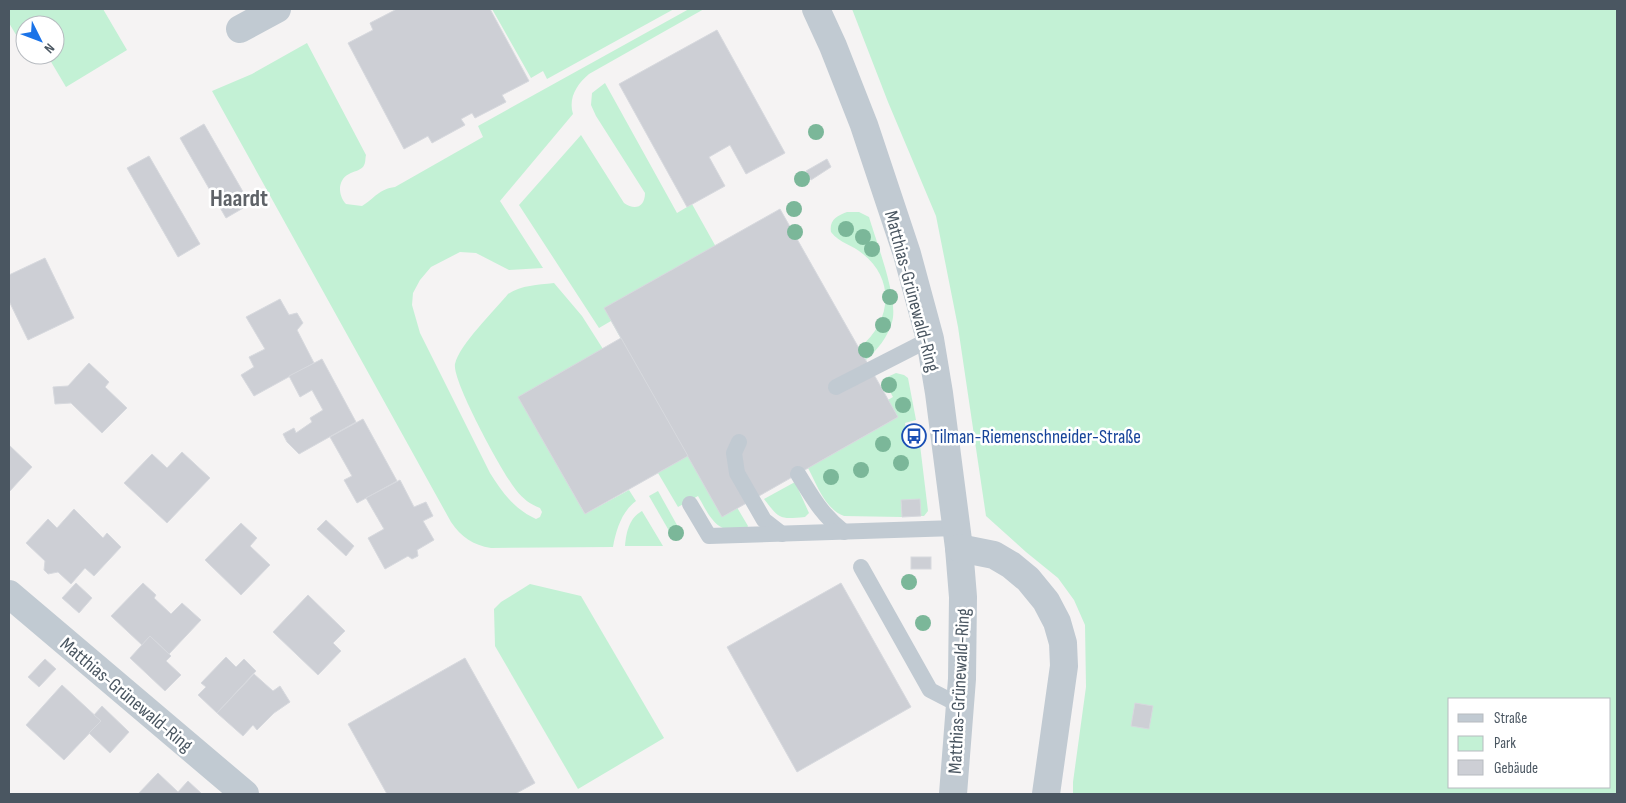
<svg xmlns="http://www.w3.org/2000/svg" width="1626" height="803" font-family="'Sofia Sans Condensed',sans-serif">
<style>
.green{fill:#c3f1d5;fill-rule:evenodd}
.building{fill:#cdcfd5;stroke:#d7d9de}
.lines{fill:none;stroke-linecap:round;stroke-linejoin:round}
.service{stroke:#c1cad2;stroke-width:16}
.minor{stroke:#c1cad2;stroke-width:28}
.tree{fill:#7bb799}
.labels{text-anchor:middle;stroke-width:5;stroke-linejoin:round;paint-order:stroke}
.street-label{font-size:19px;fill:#4a5661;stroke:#fff}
.transit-label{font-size:19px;fill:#164399;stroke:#fff;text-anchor:start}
.district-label{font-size:24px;font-weight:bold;fill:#5f6368;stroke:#fff}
</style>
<rect width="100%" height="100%" fill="#f5f3f3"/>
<g class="green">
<polygon points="11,9 103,9 127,50 66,87 47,55 55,55 55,25 25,25 25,50 9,23 9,10"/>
<polygon points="492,9 674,9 547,79 543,71 531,78"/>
<path d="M689 9H704L589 74C577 84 568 98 573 114L500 201 543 268 509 270 476 253 460 252 431 267 420 280 413 293 412 305 420 333 490 473C502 492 514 509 536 519L540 517 542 512 540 508C530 504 523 499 516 490 503 474 452 381 455 364 459 345 495 310 508 294 522 285 537 285 554 283L582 316 603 349 519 397 585 514 629 490 636 501C622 511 616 530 613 547L491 548C473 545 461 537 451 522L212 91 252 74 307 43 366 155C365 159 366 163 363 167 359 171 354 171 349 174 337 180 338 196 346 204L362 206C375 198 379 189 395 187L483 137 478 126Z"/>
<path d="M852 9H1617V794H1073V782L1086 687 1085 625 1074 600 1058 578 1026 552 986 516 958 327 936 216 888 102ZM1450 699H1610V787H1450Z"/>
<path d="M605 83 677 213 692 204 778 358 719 477 748 526 747 528C740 528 729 530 723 528 711 523 704 506 698 496L678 507 658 473 687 456 611 321 599 328 519 205 581 135 624 203C635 211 645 207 645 193L596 116 591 105 592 93Z"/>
<path d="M847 212H859L869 217C876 241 899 300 892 322 888 337 877 350 866 360L859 348C891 323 896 280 863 254 853 245 839 243 831 232 829 220 837 216 847 212Z"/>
<path d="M896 373 904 375 908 378 916 420 905 423 909 447 920 445 928 511 924 516H921L901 500 902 517 844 516C825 509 817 485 808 468L898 417 888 400 893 397 883 379Z"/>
<path d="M795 482 809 513 805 517C780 519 780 520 764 499Z"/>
<polygon points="658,491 682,534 672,536 649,496"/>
<path d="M642 511 663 546H625C626 533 629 518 642 511Z"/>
<polygon points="530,584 581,596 664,738 578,789 495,646 494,609 501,602"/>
</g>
<g class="building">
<polygon points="397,9 490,9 529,81 502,95 506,102 475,118 472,113 461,119 465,125 432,143 428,136 404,149 348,43 373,30 370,23"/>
<polygon points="717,30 785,153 746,174 730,145 709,157 725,186 687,207 619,84"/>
<polygon points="204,124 250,204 226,218 180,138"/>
<polygon points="149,156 200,244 178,257 127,168"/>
<polygon points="827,159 831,167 811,180 806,171"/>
<polygon points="780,209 898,417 722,517 604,308"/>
<polygon points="45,258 74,318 28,340 9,301 9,275"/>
<polygon points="280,299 289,315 297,313 303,323 297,330 314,363 254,396 241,375 254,367 249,357 265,349 246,317"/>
<polygon points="621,338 688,456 585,514 518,397"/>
<polygon points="322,359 356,422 299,454 287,442 283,434 294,428 296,433 312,422 310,418 323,410 312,390 300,397 289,376"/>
<polygon points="89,363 109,382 105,387 127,408 102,433 71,403 55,404 53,387 68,386"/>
<polygon points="363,419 397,481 357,503 344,480 352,476 330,437"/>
<polygon points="9,445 32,467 9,492"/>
<polygon points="182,452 210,478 167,523 124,483 152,454 167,468"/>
<polygon points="400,480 414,507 426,502 433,516 423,521 434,540 417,550 418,556 412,559 408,556 385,569 368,538 384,529 366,498"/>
<polygon points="920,499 921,516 902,517 901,500"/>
<polygon points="74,509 103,538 107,533 121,547 94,576 85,568 71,584 58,572 48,574 44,570 45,561 26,543 48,519 57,528"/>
<polygon points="326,520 354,546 346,556 317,529"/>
<polygon points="241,523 257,538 250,546 270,565 241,595 205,560"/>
<rect x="911" y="557" width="20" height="12"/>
<polygon points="76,583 92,598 79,613 62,598"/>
<polygon points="143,583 156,595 154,598 171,614 182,603 201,620 169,654 150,636 142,645 111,616"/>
<polygon points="841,583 911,707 797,772 727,647"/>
<polygon points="308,595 345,631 333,643 341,651 318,675 273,632"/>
<polygon points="150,636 171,656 166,661 181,675 165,691 130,658"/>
<polygon points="226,657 236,667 244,659 256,671 217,713 198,695 206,687 201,683"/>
<polygon points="465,658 535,783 515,794 387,794 348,724"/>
<polygon points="45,659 56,669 39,687 28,677"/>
<polygon points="254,674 273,691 280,686 290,702 274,713 257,730 253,725 243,736 217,713"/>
<polygon points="62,685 101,721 64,760 26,725"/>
<polygon points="1135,703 1153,706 1149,729 1131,726"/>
<polygon points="102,706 129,732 110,753 89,733 101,721 94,715"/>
<polygon points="158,773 178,792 188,781 202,794 138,794"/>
</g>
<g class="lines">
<g class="service">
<polyline points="836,387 930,339"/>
<polyline points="739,442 734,453 737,473 764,520 782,534"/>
<path d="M798 474C813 498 821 514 844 532"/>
<polyline points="690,504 709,536 956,528"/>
<polyline points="861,567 930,690 961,706"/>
</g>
<g class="minor">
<polyline points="816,9 833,46 864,125 907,254 930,339 939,393 959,548 963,597 962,679 953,794"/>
<polyline points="240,29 277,9"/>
<polyline points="959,548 994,555 1011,565 1028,579 1046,601 1057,622 1063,643 1064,666 1046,794"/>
<polyline points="9,594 245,794"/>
</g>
</g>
<g class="tree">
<circle cx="816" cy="132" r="8"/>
<circle cx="802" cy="179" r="8"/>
<circle cx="794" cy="209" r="8"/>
<circle cx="846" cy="229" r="8"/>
<circle cx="795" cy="232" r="8"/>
<circle cx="863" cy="237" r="8"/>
<circle cx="872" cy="249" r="8"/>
<circle cx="890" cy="297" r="8"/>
<circle cx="883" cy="325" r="8"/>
<circle cx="866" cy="350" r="8"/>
<circle cx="889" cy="385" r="8"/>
<circle cx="903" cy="405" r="8"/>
<circle cx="883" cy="444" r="8"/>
<circle cx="901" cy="463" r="8"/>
<circle cx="861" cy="470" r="8"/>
<circle cx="831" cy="477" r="8"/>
<circle cx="676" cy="533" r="8"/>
<circle cx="909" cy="582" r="8"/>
<circle cx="923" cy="623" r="8"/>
</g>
<defs>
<g id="bus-ring" transform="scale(1.25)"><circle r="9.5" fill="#fff" stroke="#1a4fb4" stroke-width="1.5"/><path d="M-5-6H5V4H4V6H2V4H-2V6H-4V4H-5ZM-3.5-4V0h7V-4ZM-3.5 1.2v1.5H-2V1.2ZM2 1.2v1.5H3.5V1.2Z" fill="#1a4fb4"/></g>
</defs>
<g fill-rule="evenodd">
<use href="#bus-ring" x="914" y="436"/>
</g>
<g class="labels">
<g class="street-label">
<text transform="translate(913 291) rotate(75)" y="7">Matthias-Grünewald-Ring</text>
<text transform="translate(958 691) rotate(-87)" y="7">Matthias-Grünewald-Ring</text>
<text transform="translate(127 694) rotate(40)" y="7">Matthias-Grünewald-Ring</text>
</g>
<g class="transit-label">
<text x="932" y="443">Tilman-Riemenschneider-Straße</text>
</g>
<g class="district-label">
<text x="239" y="206">Haardt</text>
</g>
</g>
<rect width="1626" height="803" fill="none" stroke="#4a5661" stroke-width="20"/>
<rect x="1448" y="698" width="162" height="90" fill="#ffffff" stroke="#b7bbc0"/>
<rect x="1458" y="714" width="25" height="8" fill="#c1cad2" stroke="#b7bbc0"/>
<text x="1494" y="723" font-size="15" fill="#4a5661">Straße</text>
<rect x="1458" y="736" width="25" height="15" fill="#c3f1d5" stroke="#b7bbc0"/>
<text x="1494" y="748" font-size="15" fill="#4a5661">Park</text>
<rect x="1458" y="760" width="25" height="15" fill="#cdcfd5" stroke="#b7bbc0"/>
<text x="1494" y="773" font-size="15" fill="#4a5661">Gebäude</text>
<g transform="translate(40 40) rotate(132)"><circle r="24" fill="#ffffff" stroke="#b7bbc0"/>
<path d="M0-4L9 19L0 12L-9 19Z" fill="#1a73e8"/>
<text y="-8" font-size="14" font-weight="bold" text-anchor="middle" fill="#4a5661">N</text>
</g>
</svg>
